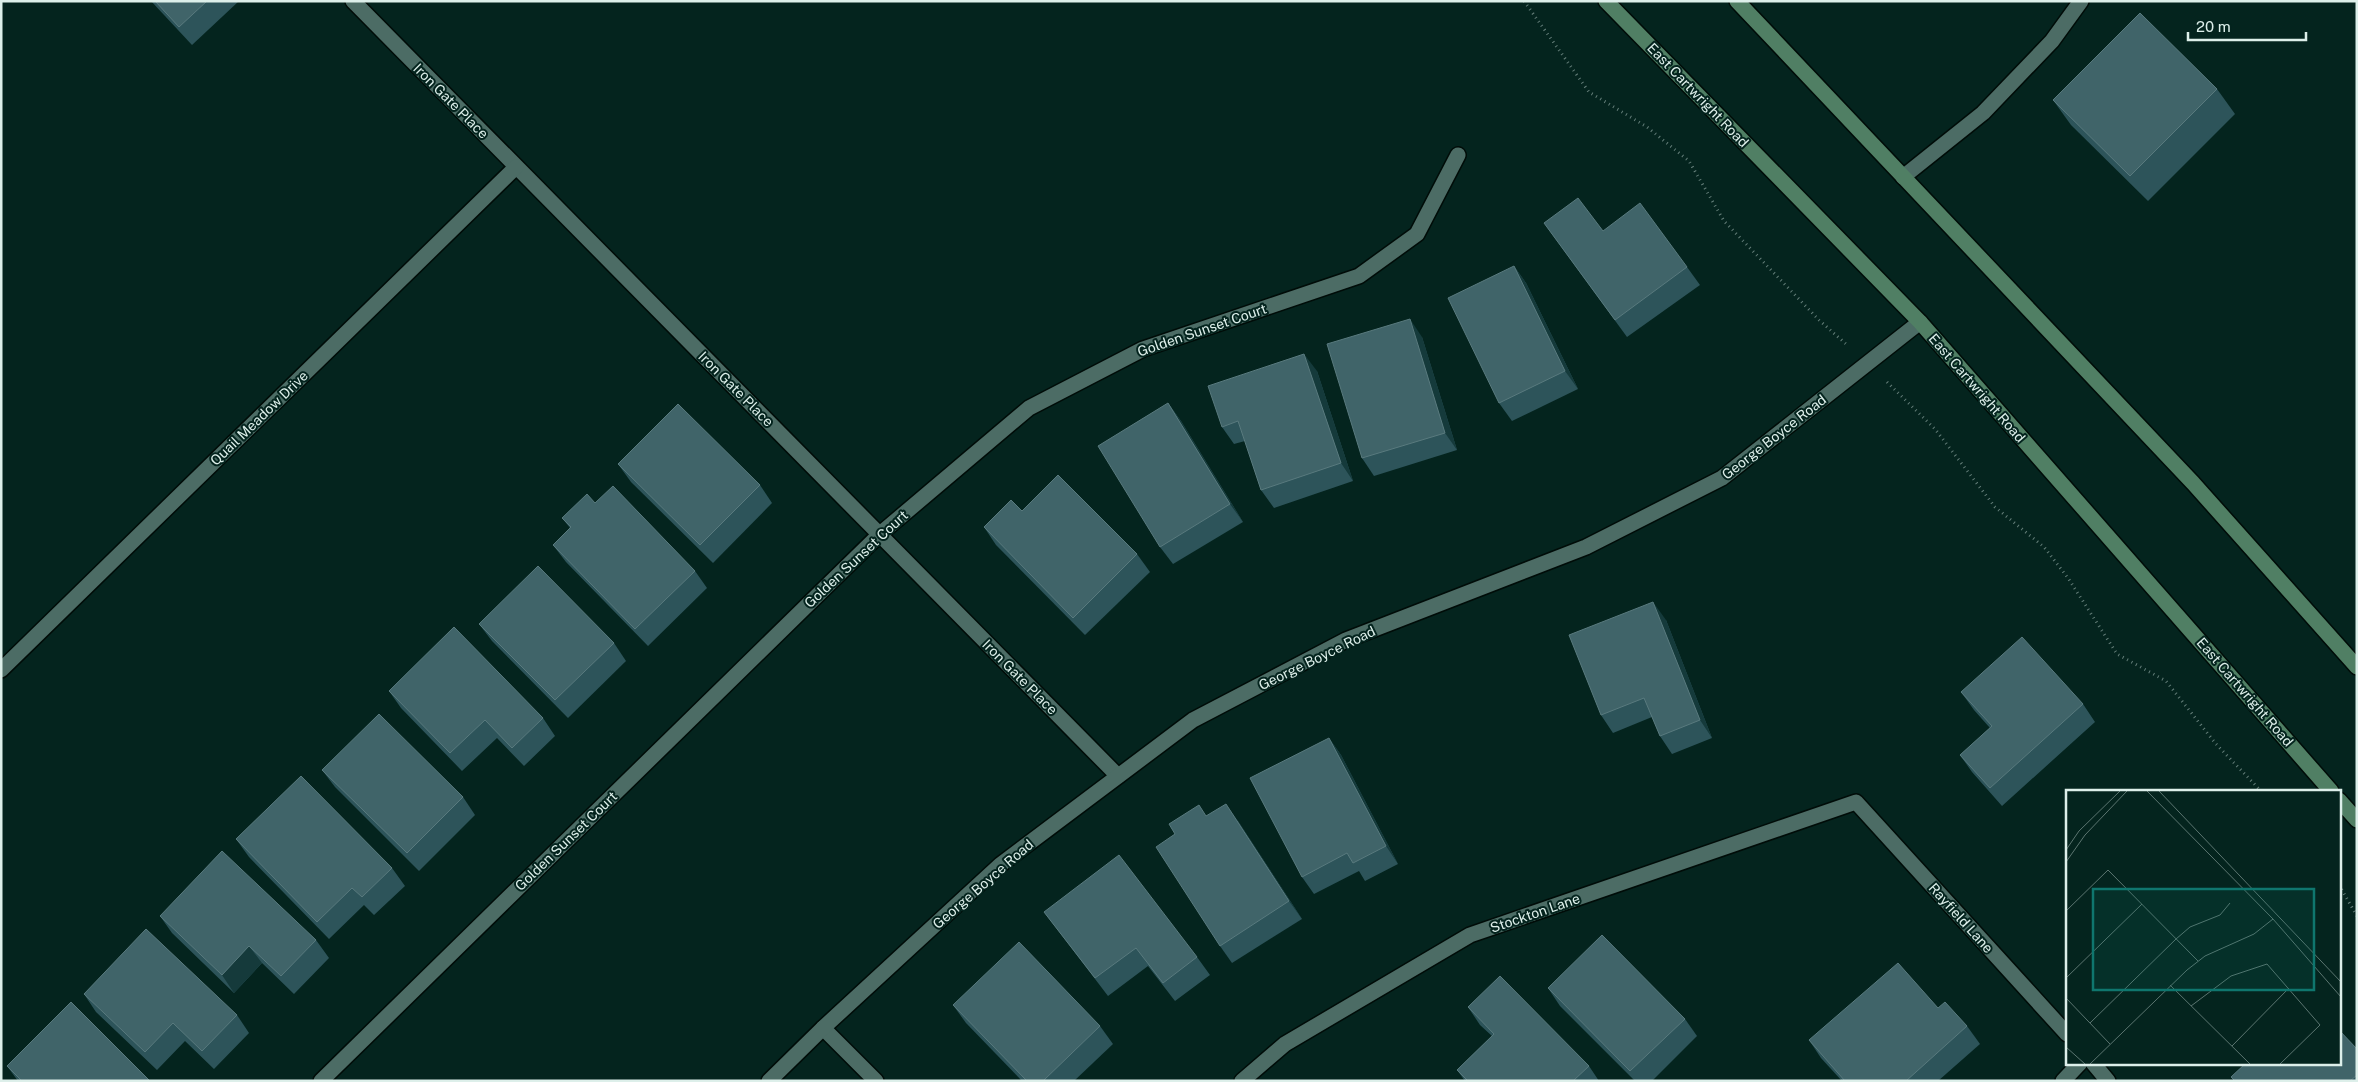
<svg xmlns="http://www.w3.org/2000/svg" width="2358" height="1082" font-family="'Public Sans',sans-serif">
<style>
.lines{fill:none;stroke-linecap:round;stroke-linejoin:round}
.service-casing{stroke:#000c08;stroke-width:18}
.minor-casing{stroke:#000c08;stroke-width:18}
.secondary-casing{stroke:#000c08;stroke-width:18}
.path{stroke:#647e79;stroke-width:3;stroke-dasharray:1 4;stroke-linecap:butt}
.service{stroke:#4c6c65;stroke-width:15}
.minor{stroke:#4c6c65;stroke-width:15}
.secondary{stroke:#507f64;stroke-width:15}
.wall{fill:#2d545a}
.shaded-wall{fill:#153a3b}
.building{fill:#406469;stroke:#597a7e}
.labels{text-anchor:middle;stroke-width:4;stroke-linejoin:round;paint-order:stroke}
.street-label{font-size:14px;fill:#ddefea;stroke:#04241e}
.inset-road{fill:none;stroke:#5b7570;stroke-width:1}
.view{fill:#0f766e;fill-opacity:0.15;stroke:#0f766e;stroke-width:2.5}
.inset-edge{fill:none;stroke:#ddefea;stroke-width:2.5}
</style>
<rect width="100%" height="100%" fill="#04241e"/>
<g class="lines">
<g class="service-casing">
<polyline id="service" points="1903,177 1983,113 2052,41 2081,1"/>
</g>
<g class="minor-casing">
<g id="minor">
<polyline points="353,1 1118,776"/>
<polyline points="1,670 516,167"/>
<polyline points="823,1028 876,1081"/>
<polyline points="2093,1063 2108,1081"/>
<polyline points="321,1081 880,534 1029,408 1143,349 1359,276 1417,234 1458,155"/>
<polyline points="769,1081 823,1028 1000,865 1193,720 1346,640 1586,547 1722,478 1920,322"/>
<polyline points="1242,1081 1285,1044 1470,935 1856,802 2067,1034"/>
<polyline points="2063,1081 2080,1063"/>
</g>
</g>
<g class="secondary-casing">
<g id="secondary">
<polyline points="1606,1 1920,322 2331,791"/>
<polyline points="1737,1 2193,483 2357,667"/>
<polyline points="2339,800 2357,820"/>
</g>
</g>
<g class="path">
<polyline points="1524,1 1589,92 1647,127 1689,161 1724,221 1819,320 1846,344"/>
<polyline points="1887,382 1935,429 1995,507 2044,547 2068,578 2117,654 2166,681 2216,744 2261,791"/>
<polyline points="2339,885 2357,916"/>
</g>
<use href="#service" class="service"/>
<use href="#minor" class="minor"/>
<use href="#secondary" class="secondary"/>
</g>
<g class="wall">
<polygon points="151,1 239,1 192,45"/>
<polygon points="2217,89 2235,114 2148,201 2071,125 2053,100"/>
<polygon points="1544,223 1603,231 1687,267 1700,285 1627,337"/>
<polygon points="1514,266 1526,283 1578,389 1512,421 1499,403"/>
<polygon points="1422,337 1457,450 1374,476 1362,458"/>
<polygon points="1317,371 1353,481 1274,508 1261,490 1245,441 1234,444 1222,427"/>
<polygon points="1168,403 1181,421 1243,522 1173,564 1160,547"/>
<polygon points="618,464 760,485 772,503 713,563 631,482"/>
<polygon points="595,503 695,571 707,588 648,646 566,562 553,545 570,528 562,518"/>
<polygon points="1022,511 1137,554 1150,572 1085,635 996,545 984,527"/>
<polygon points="1666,620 1712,738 1672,754 1660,736 1652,717 1613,733 1601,715"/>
<polygon points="479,624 614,643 626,661 568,718 492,641"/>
<polygon points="389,691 543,718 555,736 524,766 497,738 462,771 401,708"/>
<polygon points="1961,692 2083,704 2095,722 2002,806 1972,772 1960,755 1990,728 1974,710"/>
<polygon points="1329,738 1341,755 1398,864 1365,881 1359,871 1314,894 1302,877"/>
<polygon points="322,770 463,797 475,815 419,871 335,787"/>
<polygon points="1206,816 1238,821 1302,919 1232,963 1220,946"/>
<polygon points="236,839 392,868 405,886 374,915 364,905 329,939 249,857"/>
<polygon points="1044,912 1197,957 1210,975 1175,1001 1148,966 1108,996 1057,929"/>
<polygon points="160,916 316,940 329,958 294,994 262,963 234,993 172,933"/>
<polygon points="1548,988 1685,1019 1697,1036 1652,1081 1635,1081 1560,1006"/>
<polygon points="84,994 237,1015 249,1033 214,1069 185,1041 157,1070 96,1012"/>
<polygon points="953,1005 1100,1026 1113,1044 1074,1081 1022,1081 966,1023"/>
<polygon points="1468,1007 1589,1066 1599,1081 1465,1081 1457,1070 1492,1036 1480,1025"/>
<polygon points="1938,1008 1967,1026 1980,1044 1938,1081 1842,1081 1821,1058 1809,1040"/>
<polygon points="2357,1049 2357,1081 2234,1081 2231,1077"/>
<polygon points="7,1066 150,1081 18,1081"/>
</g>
<g class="shaded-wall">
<polygon points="1514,266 1526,283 1578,389 1565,371"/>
<polygon points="1410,319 1422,337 1457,450 1445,433"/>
<polygon points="1304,354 1317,371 1353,481 1341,463"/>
<polygon points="1168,403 1181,421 1243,522 1230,504"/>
<polygon points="1653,602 1666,620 1712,738 1700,720"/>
<polygon points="1329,738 1341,755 1398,864 1386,846"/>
<polygon points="1226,804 1238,821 1302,919 1289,901"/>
<polygon points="249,946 262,963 234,993 222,975"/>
</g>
<g class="building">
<polygon points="155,1 207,1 179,27"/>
<polygon points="2140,13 2217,89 2130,176 2053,100"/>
<polygon points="1578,198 1603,231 1640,203 1687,267 1615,320 1544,223"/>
<polygon points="1514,266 1565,371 1499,403 1448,298"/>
<polygon points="1410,319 1445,433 1362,458 1327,344"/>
<polygon points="1304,354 1341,463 1261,490 1238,421 1222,427 1208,386"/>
<polygon points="1168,403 1230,504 1160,547 1098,446"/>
<polygon points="678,404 760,485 700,545 618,464"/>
<polygon points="1058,475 1137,554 1073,618 984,527 1011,500 1022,511"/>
<polygon points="613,486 695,571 635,629 553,545 571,527 562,518 587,494 595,503"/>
<polygon points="538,566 614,643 555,700 479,624"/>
<polygon points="1653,602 1700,720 1660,736 1644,698 1601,715 1569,635"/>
<polygon points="454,627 543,718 512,748 485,720 450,753 389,691"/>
<polygon points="2022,637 2083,704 1990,788 1960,755 1992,726 1961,692"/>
<polygon points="379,714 463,797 407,853 322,770"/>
<polygon points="1329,738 1386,846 1353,863 1347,853 1302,877 1250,778"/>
<polygon points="301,776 392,868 362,897 352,888 317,922 236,839"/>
<polygon points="1226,804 1289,901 1220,946 1156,847 1175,834 1169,824 1199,805 1206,816"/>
<polygon points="222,851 316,940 281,976 249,946 222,975 160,916"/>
<polygon points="1119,855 1197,957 1163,983 1136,948 1095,978 1044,912"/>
<polygon points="146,929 237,1015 202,1051 173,1023 145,1052 84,994"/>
<polygon points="1602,935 1685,1019 1630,1071 1548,988"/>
<polygon points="1019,942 1100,1026 1043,1081 1027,1081 953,1005"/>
<polygon points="1898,963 1938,1008 1945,1002 1967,1026 1906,1081 1845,1081 1809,1040"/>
<polygon points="1500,976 1589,1066 1573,1081 1468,1081 1457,1070 1494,1034 1468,1007"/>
<polygon points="71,1002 150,1081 22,1081 7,1066"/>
<polygon points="2339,1030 2357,1049 2357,1075 2350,1081 2235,1081 2231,1077 2246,1063 2339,1063"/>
</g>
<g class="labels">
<g class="street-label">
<text transform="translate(1698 95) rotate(46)" y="5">East Cartwright Road</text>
<text transform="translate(451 101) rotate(45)" y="5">Iron Gate Place</text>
<text transform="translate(1202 330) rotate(-19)" y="5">Golden Sunset Court</text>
<text transform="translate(1977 388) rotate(49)" y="5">East Cartwright Road</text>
<text transform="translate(736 389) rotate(45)" y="5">Iron Gate Place</text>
<text transform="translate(259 418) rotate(-44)" y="5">Quail Meadow Drive</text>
<text transform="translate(1774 437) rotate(-38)" y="5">George Boyce Road</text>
<text transform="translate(856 559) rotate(-43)" y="5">Golden Sunset Court</text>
<text transform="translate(1317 658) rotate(-26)" y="5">George Boyce Road</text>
<text transform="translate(1020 677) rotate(45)" y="5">Iron Gate Place</text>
<text transform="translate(2245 692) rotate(49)" y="5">East Cartwright Road</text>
<text transform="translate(566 841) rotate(-44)" y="5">Golden Sunset Court</text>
<text transform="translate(983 884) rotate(-41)" y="5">George Boyce Road</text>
<text transform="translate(1535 913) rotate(-19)" y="5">Stockton Lane</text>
<text transform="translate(1961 918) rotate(48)" y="5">Rayfield Lane</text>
</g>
</g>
<g transform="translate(2066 790)">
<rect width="275" height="275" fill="#04241e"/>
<path class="inset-road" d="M81 1 207 129 275 207M93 1 275 192M0 60 13 41 54 1M0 72 19 45 61 1M0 121 42 80 132 171M0 188 76 114M104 195 184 274M0 208 44 254M125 216 165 186 201 174 254 235 214 274M24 233 110 149 124 137 154 125 164 113M166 256 223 198M0 257 19 274M24 274 121 180 139 166 188 144 207 129"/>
<path class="view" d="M27 99H248V200H27Z"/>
<rect width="275" height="275" class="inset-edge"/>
</g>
<rect width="2358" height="1082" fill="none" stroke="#ddefea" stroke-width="5"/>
<path d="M2188 32v8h118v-8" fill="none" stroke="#ddefea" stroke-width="2.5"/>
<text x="2196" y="32" font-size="15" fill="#ddefea" stroke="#04241e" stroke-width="4" paint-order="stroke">20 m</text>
</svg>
